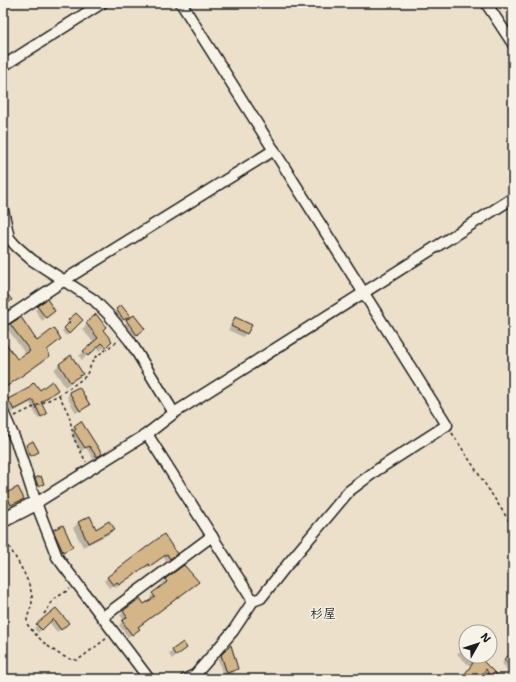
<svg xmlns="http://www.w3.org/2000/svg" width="516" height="682" font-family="'Shantell Sans','Klee One',sans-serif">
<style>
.shadow{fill:#0003}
.building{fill:#d4b588;stroke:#1c1c1c}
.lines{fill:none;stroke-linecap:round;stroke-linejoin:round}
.street-casing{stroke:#1c1c1c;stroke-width:13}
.secondary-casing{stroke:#1c1c1c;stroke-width:17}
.path{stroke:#1c1c1c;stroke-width:1.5;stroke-dasharray:3 3;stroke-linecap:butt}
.street{stroke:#f7f3e8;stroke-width:10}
.secondary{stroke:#f7f3e8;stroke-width:14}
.labels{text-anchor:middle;stroke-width:3;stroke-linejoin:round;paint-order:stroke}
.quarter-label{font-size:13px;font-weight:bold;fill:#1c1c1c;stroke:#f7f3e8}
</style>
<rect width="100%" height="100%" fill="#ece0cb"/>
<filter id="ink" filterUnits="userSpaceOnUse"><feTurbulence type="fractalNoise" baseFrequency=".025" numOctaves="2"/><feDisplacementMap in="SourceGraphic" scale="8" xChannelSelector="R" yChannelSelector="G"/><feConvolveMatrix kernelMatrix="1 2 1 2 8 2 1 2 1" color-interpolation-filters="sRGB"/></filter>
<g filter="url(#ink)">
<g class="shadow">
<polygon points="121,306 125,319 120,323 113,313"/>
<polygon points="38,307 54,311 42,321 35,310"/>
<polygon points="76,314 81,320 66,336 62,331 68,325 66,323"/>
<polygon points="96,316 106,346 100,351 97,347 82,360 79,356 94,343 82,329"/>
<polygon points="236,318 250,326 243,337 228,330"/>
<polygon points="127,321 140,332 133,338 124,325"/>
<polygon points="11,325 37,342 60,339 46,350 45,359 3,389 3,341 17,361 26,355 7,328"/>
<polygon points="59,364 81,374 65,387 54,370"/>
<polygon points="27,390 40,402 46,414 38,419 30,403 11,413 6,403"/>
<polygon points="70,393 88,405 76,413 67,397"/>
<polygon points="74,426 101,454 97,457 94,460 86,448 81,451 71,435 73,433 71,429"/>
<polygon points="33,442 38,451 27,458 23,449"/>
<polygon points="35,479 43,484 36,487 34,480"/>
<polygon points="18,489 23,499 8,508 3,497"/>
<polygon points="89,517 96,531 114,529 109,534 83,547 73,528 78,523"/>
<polygon points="54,530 72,547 59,555 50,534"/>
<polygon points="163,536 173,557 166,562 163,556 147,568 145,566 116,588 113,585 109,588 104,581 107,578"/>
<polygon points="166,580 194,585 138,628 128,637 119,625 124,620 120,615 124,612 144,606 152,600 150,597 164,586 162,583"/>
<polygon points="56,609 65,626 57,632 49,622 38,633 34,628"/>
<polygon points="183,643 186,648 172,659 169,654"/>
<polygon points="466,645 466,656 477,656 495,674 497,673 499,679 486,679 483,672 477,679 461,679 471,667 457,654"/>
<polygon points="230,647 237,669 234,673 223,676 218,659"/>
<polygon points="513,653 513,673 511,675 502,663"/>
</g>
<g class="building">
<polygon points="3,289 12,300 3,307"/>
<polygon points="47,299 55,311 46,318 37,306"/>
<polygon points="121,305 130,316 124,320 116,309"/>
<polygon points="76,313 83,320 69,334 64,328 70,322 68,320"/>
<polygon points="96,314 106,327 103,330 112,341 106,347 102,343 88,356 83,351 98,338 86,323"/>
<polygon points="134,315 145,329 137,335 126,320"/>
<polygon points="21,317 37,341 54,328 61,339 47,350 50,356 3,389 3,339 17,359 30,351 10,324"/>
<polygon points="235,317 252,325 247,334 231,326"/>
<polygon points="71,355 83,374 70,382 59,364"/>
<polygon points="52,381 58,390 41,402 47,414 41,417 33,400 14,410 8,399 27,389 34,382 40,390"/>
<polygon points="79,387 90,405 80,411 69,392"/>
<polygon points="81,421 102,454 97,457 89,446 85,448 74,431 76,429 74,426"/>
<polygon points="33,441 39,452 31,456 26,445"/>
<polygon points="41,476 44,484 38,486 35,478"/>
<polygon points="18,487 24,499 11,505 6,493"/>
<polygon points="90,516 96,529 109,521 115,529 88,543 78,522"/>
<polygon points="63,525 73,547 63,552 53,530"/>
<polygon points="164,534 177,554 170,559 167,554 150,566 149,564 119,585 117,582 113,585 107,577"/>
<polygon points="184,565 199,582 138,627 140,629 132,635 122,621 127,617 123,611 140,598 144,604 155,597 152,593 167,582 165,579"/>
<polygon points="56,608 69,623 61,630 53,619 42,630 36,624"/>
<polygon points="183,642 187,648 176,656 172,650"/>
<polygon points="231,645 238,669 227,673 221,655"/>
<polygon points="513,652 513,670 504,659"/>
<polygon points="466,656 478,656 501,679 491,679 486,669 478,679 461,679 473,663"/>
</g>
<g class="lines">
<g class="street-casing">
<g id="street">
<polyline points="181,3 447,425 377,470 349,491 287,565 261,598 253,601 233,631 195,675 186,679"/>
<polyline points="486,3 513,44"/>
<polyline points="3,66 102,3"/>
<polyline points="3,210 9,238 16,246 32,260 94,300 109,315 130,341 174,413"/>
<polyline points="3,321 63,281 274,150"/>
<polyline points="3,412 17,444 36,503 57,557 149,679"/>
<polyline points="147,434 253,601"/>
<polyline points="36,503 147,434 174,413 513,198"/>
<polyline points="103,617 212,536"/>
</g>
</g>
<g class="secondary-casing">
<polyline id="secondary" points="3,520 36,503"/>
</g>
<g class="path">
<polyline points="59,395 69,415 74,439 86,462"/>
<polyline points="15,416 59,395 74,385 86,376 94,358 118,341"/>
<polyline points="452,433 513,527"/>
<path d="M3 536C12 553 31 579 32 598 33 607 26 615 27 624 36 637 61 661 78 660L107 638"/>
<polyline points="44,614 54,599 70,589"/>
</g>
<use href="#street" class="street"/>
<use href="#secondary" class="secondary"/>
</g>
</g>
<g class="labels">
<g class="quarter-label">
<text x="323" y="618">杉屋</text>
</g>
</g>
<rect width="516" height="682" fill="none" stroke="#f7f3e8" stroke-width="16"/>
<rect x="8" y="8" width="500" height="666" fill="none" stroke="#1c1c1c" stroke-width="1.5" filter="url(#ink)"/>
<g transform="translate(478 644) rotate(51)"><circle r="19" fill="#f7f3e8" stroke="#9f9d96"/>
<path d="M0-3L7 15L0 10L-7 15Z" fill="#1c1c1c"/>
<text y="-6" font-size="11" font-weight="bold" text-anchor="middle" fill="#1c1c1c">N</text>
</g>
</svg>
